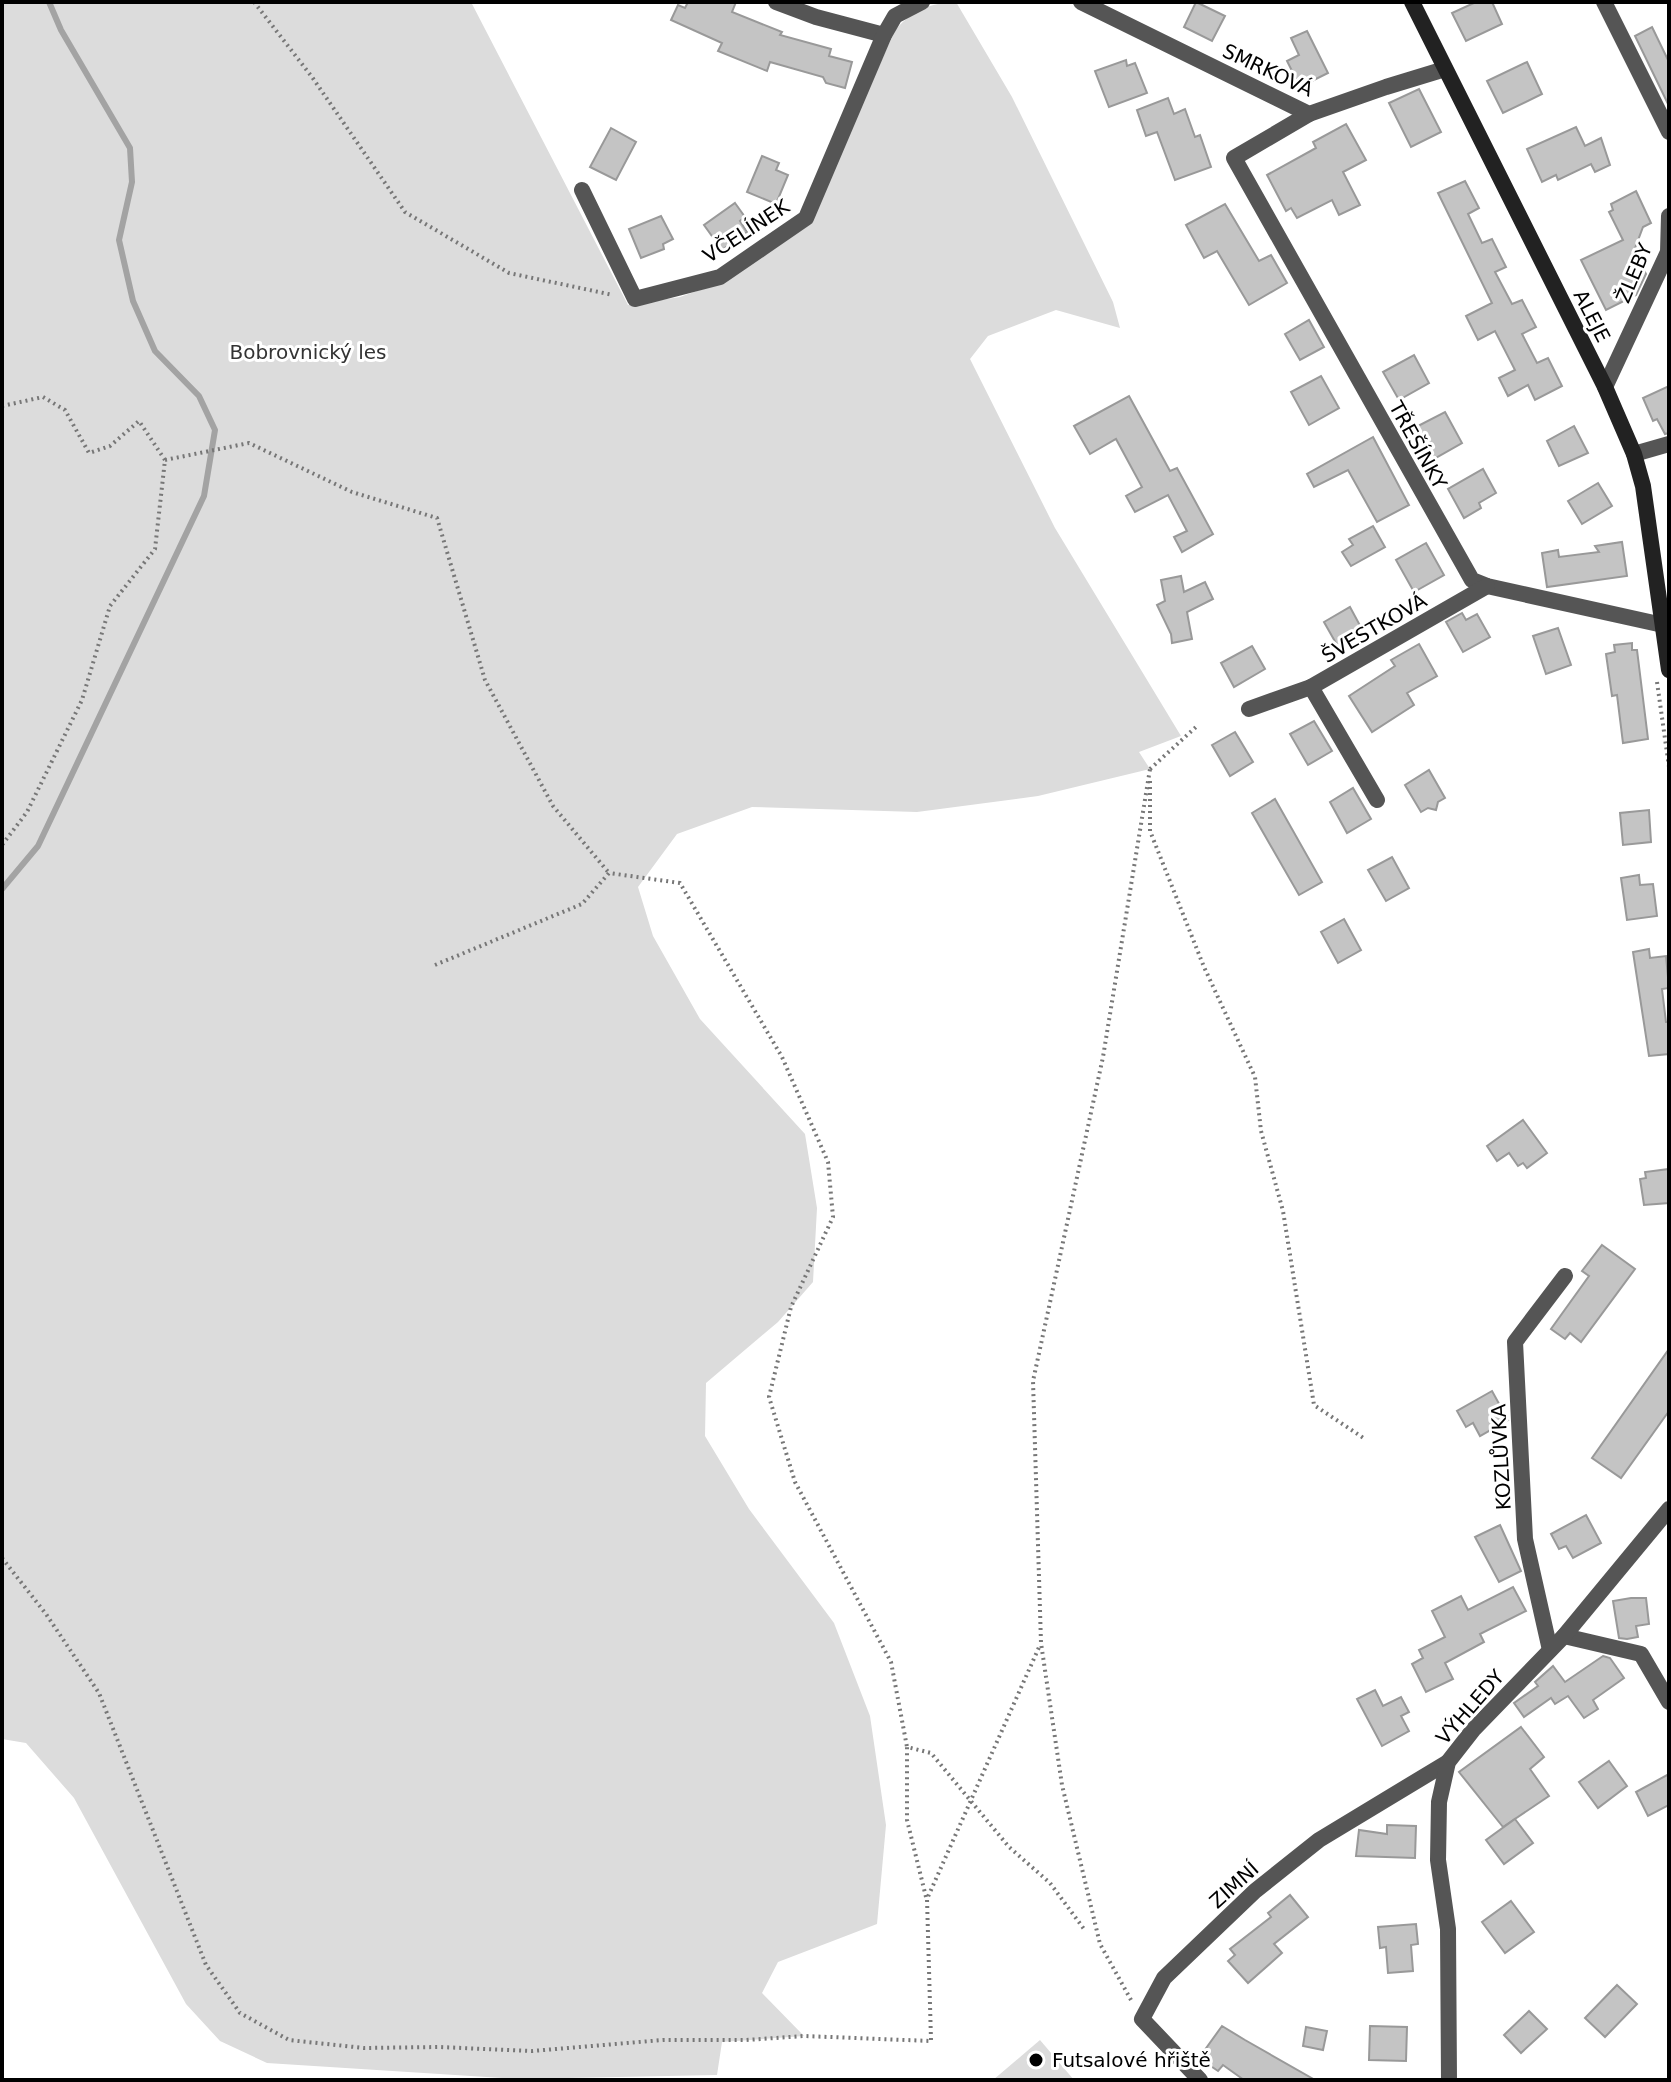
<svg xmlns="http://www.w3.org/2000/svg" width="1671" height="2082" font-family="'DejaVu Sans',sans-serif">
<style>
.green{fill:#dcdcdc}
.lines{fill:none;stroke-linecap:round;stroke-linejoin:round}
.stream{stroke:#a3a3a3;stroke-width:6}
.building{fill:#c4c4c4;stroke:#999;stroke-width:2}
.path{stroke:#777;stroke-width:4;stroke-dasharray:2 4;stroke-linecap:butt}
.street{stroke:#555;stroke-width:16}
.secondary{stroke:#222;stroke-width:16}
.poi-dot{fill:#000;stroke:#fff;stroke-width:3}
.labels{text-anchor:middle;stroke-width:6;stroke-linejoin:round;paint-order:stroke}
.street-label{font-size:20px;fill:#000;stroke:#fff}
.park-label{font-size:20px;fill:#333;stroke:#fff}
.poi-label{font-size:20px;fill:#000;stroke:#fff;text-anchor:start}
</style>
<rect width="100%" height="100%" fill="#fff"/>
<g class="green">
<path d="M2 2H471L628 305 680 297 722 282 809 225 894 32C909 12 931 2 956 2L1012 97 1113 302 1120 328 1056 310 988 336 970 359 1055 528 1181 736 1139 752 1150 769 1038 796 917 812 752 807 677 834 638 887 653 936 700 1019 805 1134 817 1208 813 1282 778 1322 706 1383 705 1436 749 1509 834 1623 870 1716 886 1825 877 1924 778 1962 762 1993 804 2036 722 2042 717 2075 517 2079 267 2063 220 2041 186 2004 74 1798 26 1743 2 1739Z"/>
<polygon points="1040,2040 1074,2080 993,2080"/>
</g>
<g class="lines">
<polyline class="stream" points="2,889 38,846 204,496 215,430 199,396 155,351 133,301 119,240 132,182 130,148 61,30 49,2"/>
</g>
<g class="building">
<polygon points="688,2 736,2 732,12 782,32 780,35 831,49 829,56 852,62 845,88 826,83 823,77 770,62 767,71 718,51 722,43 671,20 678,5 685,8"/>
<polygon points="1196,2 1225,16 1212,41 1184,27"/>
<polygon points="1476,2 1492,2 1502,24 1466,41 1452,13"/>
<polygon points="1652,27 1669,62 1669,106 1635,36"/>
<polygon points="1307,31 1328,73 1300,87 1287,61 1299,55 1291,38"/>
<polygon points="1126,60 1127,66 1135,63 1147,93 1109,107 1095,71"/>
<polygon points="1527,62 1542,94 1503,113 1487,81"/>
<polygon points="1419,89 1441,132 1411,147 1389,103"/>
<polygon points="1168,98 1174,114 1185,109 1195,137 1200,135 1211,167 1175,180 1157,132 1146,136 1137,110"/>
<polygon points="1346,124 1366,160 1343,172 1360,205 1339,215 1332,200 1297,218 1291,208 1286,211 1267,175 1316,148 1313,142"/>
<polygon points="1576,127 1585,146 1601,138 1610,165 1595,172 1591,164 1558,180 1556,175 1542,182 1527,149"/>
<polygon points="611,128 636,142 616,180 590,167"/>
<polygon points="762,156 779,163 776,170 788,175 776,204 747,192"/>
<polygon points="1465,181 1479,208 1468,214 1482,243 1492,239 1506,267 1495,272 1512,304 1522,300 1536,327 1522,334 1537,363 1548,358 1562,386 1535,400 1528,385 1508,396 1499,378 1515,370 1495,331 1478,340 1466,316 1492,303 1438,193"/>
<polygon points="1636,191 1651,223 1643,227 1634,251 1646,274 1636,295 1606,310 1581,260 1623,240 1609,212 1613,210 1611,204"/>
<polygon points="735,203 745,217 740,221 747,232 722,250 704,225"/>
<polygon points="1225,204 1259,261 1271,255 1287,283 1249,305 1217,251 1204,258 1186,225"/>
<polygon points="661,216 673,239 663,244 664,249 641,258 629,229"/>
<polygon points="1309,320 1324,347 1300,360 1285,334"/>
<polygon points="1414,355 1429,383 1399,400 1383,372"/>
<polygon points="1321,376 1339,408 1309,425 1291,392"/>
<polygon points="1669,386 1669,433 1665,434 1657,419 1653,421 1643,398"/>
<polygon points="1129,396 1170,471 1177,468 1213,534 1182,552 1174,537 1187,531 1168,495 1135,512 1126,496 1142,487 1116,439 1090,454 1074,426"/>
<polygon points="1445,412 1462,443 1432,460 1416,427"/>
<polygon points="1574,426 1588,453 1559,466 1547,441"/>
<polygon points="1373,437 1409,505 1377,522 1348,470 1314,487 1307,474"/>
<polygon points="1483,469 1496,493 1479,503 1481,508 1464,518 1448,489"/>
<polygon points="1598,483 1612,506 1582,524 1568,501"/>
<polygon points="1373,526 1385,547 1351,566 1342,552 1353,545 1349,539"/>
<polygon points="1622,542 1627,576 1547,587 1542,553 1558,550 1559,557 1599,552 1595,546"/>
<polygon points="1426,543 1444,575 1414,592 1396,560"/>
<polygon points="1181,576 1184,592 1205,582 1213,599 1187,612 1192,639 1172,643 1171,634 1157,605 1165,601 1161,580"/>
<polygon points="1350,607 1363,631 1337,645 1324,622"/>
<polygon points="1462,613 1466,620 1477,614 1490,637 1463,652 1446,622"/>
<polygon points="1558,628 1571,665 1546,674 1533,636"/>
<polygon points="1632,643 1632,650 1637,650 1648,739 1623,743 1617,695 1612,696 1606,654 1615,652 1614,645"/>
<polygon points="1419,644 1437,676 1407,693 1414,705 1372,732 1349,696 1395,666 1391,660"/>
<polygon points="1252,646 1265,669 1234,687 1221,663"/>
<polygon points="1314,721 1332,751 1308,765 1290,734"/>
<polygon points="1235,732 1253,762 1230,776 1212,745"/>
<polygon points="1429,770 1445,798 1438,802 1436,810 1428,808 1421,812 1405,785"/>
<polygon points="1353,788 1371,819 1347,833 1330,802"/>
<polygon points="1275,799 1322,882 1299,895 1252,813"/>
<polygon points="1649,810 1651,842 1623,845 1620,813"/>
<polygon points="1392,857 1409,888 1386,901 1368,870"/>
<polygon points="1639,875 1640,885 1653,884 1657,916 1627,920 1621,878"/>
<polygon points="1344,919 1361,950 1338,963 1321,932"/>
<polygon points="1649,949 1650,958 1666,956 1669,988 1662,989 1666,1022 1669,1022 1669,1054 1649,1056 1633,952"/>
<polygon points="1523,1120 1547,1153 1527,1168 1523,1163 1518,1166 1509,1153 1497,1161 1487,1146"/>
<polygon points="1669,1169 1669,1203 1644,1205 1640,1179 1646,1178 1645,1172"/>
<polygon points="1602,1245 1635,1269 1581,1342 1570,1333 1565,1339 1551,1329 1589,1276 1582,1271"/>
<polygon points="1669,1349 1669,1411 1621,1478 1592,1458"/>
<polygon points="1492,1391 1508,1420 1480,1436 1473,1423 1466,1427 1457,1411"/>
<polygon points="1586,1515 1601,1543 1573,1558 1566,1546 1559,1549 1551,1534"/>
<polygon points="1500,1525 1521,1571 1499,1582 1475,1537"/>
<polygon points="1513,1587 1526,1611 1480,1634 1484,1642 1445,1663 1453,1679 1426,1692 1412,1664 1423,1658 1419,1650 1445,1637 1432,1611 1461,1596 1468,1610"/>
<polygon points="1631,1598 1646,1598 1649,1624 1636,1626 1638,1637 1627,1639 1619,1638 1613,1601"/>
<polygon points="1603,1656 1610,1658 1624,1678 1593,1700 1598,1709 1584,1718 1568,1696 1555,1704 1551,1698 1524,1717 1514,1703 1538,1686 1535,1682 1553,1666 1565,1682"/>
<polygon points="1375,1690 1383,1706 1401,1697 1409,1712 1401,1716 1409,1731 1382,1746 1357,1699"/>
<polygon points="1521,1727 1544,1757 1530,1769 1549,1796 1503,1827 1459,1772"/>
<polygon points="1609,1761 1627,1786 1598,1808 1579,1782"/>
<polygon points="1669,1774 1669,1805 1648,1816 1636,1792"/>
<polygon points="1515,1819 1533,1843 1504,1864 1486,1840"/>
<polygon points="1387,1825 1416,1826 1415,1858 1356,1856 1359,1830 1387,1834"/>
<polygon points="1290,1895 1308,1917 1274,1944 1282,1953 1248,1983 1228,1961 1235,1955 1230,1949 1271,1917 1268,1913"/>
<polygon points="1511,1901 1534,1932 1505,1953 1482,1922"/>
<polygon points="1416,1924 1418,1944 1411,1945 1413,1971 1388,1973 1386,1947 1380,1948 1378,1927"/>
<polygon points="1617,1985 1637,2004 1605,2037 1585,2018"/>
<polygon points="1529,2011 1547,2029 1521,2053 1504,2035"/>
<polygon points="1222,2026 1245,2040 1315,2080 1244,2080 1223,2065 1218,2071 1199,2058"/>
<polygon points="1370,2026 1407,2027 1406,2061 1369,2060"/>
<polygon points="1306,2027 1327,2031 1323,2050 1303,2046"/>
</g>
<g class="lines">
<g class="path">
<polyline points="254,2 312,77 405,212 509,273 613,295"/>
<polyline points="2,406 43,397 65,410 89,453 110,446 139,421 165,460 155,549 110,606 82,700 27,812 2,845"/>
<polyline points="165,460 249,443 352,492 437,518 485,680 553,806 609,873"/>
<polyline points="1657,682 1669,767"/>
<polyline points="1150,769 1196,727"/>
<polyline points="1150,781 1150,831 1204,967 1255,1077 1261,1131 1283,1211 1314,1405 1365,1439"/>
<polyline points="435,965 582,904 609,873 680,883 782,1057 828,1162 833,1217 791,1307 769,1397 795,1482 891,1662 907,1747"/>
<polyline points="2,1558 46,1614 99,1693 206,1965 240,2013 289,2040 364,2048 439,2047 532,2051 663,2040 746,2040 804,2036 931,2041"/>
<polyline points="926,1897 907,1820 907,1747 931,1753 1009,1847 1050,1883 1084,1929"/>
<polyline points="1131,2000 1100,1944 1062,1785 1041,1643 1033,1381 1103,1057 1150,769"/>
<polyline points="931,2040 927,1899 1040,1645"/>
</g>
<g class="street">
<polyline points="776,2 816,17 884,35"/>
<polyline points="1081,2 1309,114 1386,87 1445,69"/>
<polyline points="1604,2 1669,132"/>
<polyline points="1309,114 1234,158 1472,580 1487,586 1663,625"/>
<polyline points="582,190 635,299 720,277 806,218 884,35 895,16 922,2"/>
<polyline points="1605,387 1668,252 1669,216"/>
<polyline points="1634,454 1669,444"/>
<polyline points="1249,709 1311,687"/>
<polyline points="1377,800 1311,687 1487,586"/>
<polyline points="1564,1636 1641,1654 1669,1702"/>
<polyline points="1550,1650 1525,1539 1515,1342 1565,1276"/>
<polyline points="1200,2080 1142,2019 1164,1978 1255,1891 1319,1840 1448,1762"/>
<polyline points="1449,2080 1448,1929 1438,1860 1439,1802 1448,1762 1473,1730 1564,1636 1669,1509"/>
</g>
<polyline class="secondary" points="1412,2 1605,387 1634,454 1643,486 1669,670"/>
</g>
<circle class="poi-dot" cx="1036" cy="2060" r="8"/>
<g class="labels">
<g class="street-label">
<text transform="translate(1268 70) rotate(25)" y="7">SMRKOVÁ</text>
<text transform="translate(746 231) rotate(-33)" y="7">VČELÍNEK</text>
<text transform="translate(1634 273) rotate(-67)" y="7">ŽLEBY</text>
<text transform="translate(1592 316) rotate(63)" y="7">ALEJE</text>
<text transform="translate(1418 445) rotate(61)" y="7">TŘEŠÍNKY</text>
<text transform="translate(1374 628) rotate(-30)" y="7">ŠVESTKOVÁ</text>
<text transform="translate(1501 1457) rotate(-93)" y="7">KOZLŮVKA</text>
<text transform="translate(1470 1707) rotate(-49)" y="7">VÝHLEDY</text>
<text transform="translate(1234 1885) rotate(-42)" y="7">ZIMNÍ</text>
</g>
<g class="park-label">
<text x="308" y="359">Bobrovnický les</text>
</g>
<g class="poi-label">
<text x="1052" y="2067">Futsalové hřiště</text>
</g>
</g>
<rect width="1671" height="2082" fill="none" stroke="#000000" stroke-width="8"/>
</svg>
